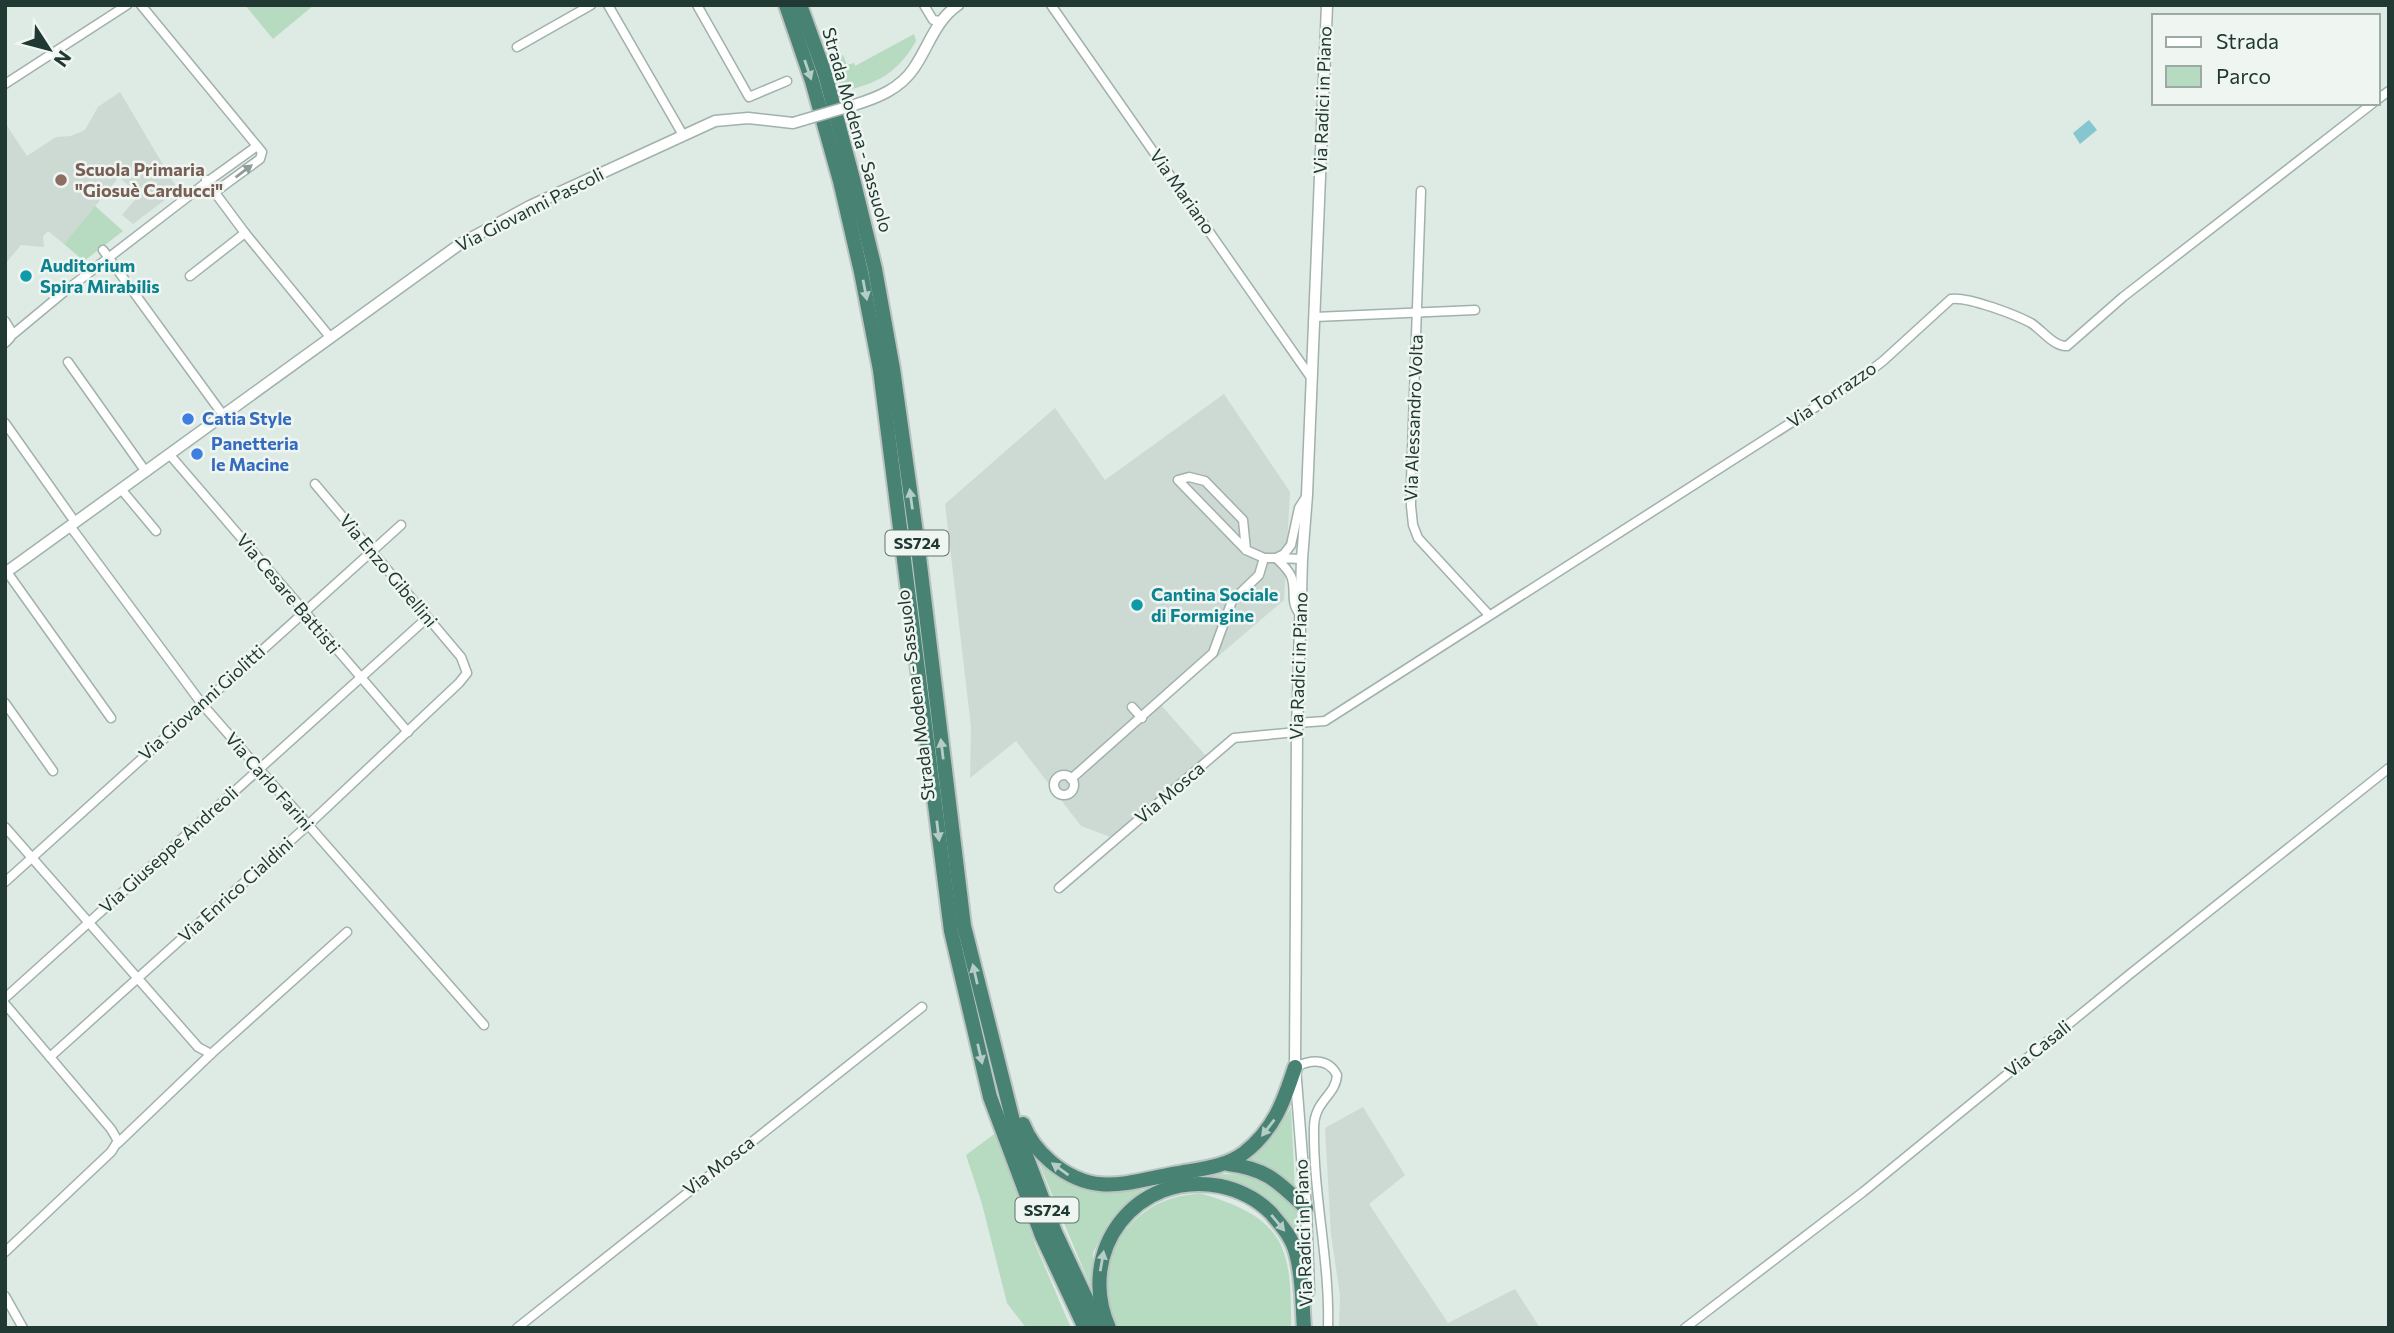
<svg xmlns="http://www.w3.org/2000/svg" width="2394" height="1333" font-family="Commissioner,sans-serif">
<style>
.built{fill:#cdd9d3}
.green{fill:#b7dbc0}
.water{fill:#86c6cf}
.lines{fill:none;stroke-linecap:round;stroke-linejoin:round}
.minor-casing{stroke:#a1b1ab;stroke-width:11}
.tertiary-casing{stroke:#a1b1ab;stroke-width:13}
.trunk-casing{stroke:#bcc4c2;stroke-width:18}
.minor{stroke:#fff;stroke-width:8}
.tertiary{stroke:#fff;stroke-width:10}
.trunk{stroke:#488272;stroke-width:14}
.tertiary-bridge-casing{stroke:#a1b1ab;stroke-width:13;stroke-linecap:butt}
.tertiary-bridge{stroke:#fff;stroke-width:10}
.oneway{fill:#b5cdc5}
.oneway2{fill:#909c98}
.education-dot{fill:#8d6e63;stroke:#eff6f2;stroke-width:2.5}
.culture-dot{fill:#0f9aa8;stroke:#eff6f2;stroke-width:2.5}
.shop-dot{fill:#3f7fe0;stroke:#eff6f2;stroke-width:2.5}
.labels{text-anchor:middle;stroke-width:5;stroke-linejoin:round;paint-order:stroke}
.shield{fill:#eff6f2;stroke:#5e726c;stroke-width:2}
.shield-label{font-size:16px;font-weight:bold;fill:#203932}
.street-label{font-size:18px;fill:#203932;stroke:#eff6f2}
.education-label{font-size:18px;font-weight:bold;fill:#785e54;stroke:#eff6f2;text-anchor:start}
.culture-label{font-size:18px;font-weight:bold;fill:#0d838f;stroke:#eff6f2;text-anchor:start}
.shop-label{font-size:18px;font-weight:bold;fill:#366cbe;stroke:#eff6f2;text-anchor:start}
</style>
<rect width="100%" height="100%" fill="#deeae4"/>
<g class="built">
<polygon points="120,92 178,190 133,224 122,215 139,195 119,177 64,244 48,231 43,236 44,247 21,245 5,264 5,123 27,156 56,137 71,136 85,130 98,107"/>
<polygon points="1224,394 1290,492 1284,600 1161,705 1206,756 1113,838 1081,826 1016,741 970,778 971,727 945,504 1055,408 1105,480"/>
<polygon points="1363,1107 1405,1175 1369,1204 1448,1323 1515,1289 1540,1328 1339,1328 1340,1295 1331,1235 1325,1128"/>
</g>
<g class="green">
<polygon points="245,5 314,5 273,39"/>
<path d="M914 34 916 41C899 72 876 85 842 91L831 59 843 55 847 65 854 63 855 66Z"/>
<polygon points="95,206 123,231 84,261 64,244"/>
<path d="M1291 1108 1295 1191 1246 1161C1266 1146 1278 1129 1291 1108Z"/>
<polygon points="997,1132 1035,1244 1071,1328 1026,1328 1007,1303 982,1204 966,1155"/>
<path d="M1039 1163C1083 1193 1091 1192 1143 1190L1108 1223 1093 1253 1092 1290Z"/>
<path d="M1212 1174C1255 1173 1268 1179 1297 1211L1298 1246 1268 1206 1188 1180Z"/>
<path d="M1199 1193C1283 1217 1292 1244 1291 1328H1117C1112 1315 1106 1299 1106 1285 1105 1248 1133 1212 1167 1200 1177 1196 1189 1195 1199 1193Z"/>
</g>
<polygon class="water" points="2089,120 2097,130 2080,144 2073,133"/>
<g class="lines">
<g class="minor-casing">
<g id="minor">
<polyline points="141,5 262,152 260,159 215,192"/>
<polyline points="608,5 683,135"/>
<polyline points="697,5 749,97 787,81"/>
<polyline points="924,5 933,20 941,21"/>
<polyline points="1051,5 1312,379"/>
<polyline points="517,47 591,5"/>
<polyline points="5,84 127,5"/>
<polyline points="2378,99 2389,91"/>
<polyline points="206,180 207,182 257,146"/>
<polyline points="1421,191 1411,481 1411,506 1413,525 1418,538 1489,615"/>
<polyline points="103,250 223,415"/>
<polyline points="190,276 245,233"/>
<polyline points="1315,317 1475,310"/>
<polyline points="5,321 11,331 10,338 5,343"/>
<polyline points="11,336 64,292 207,182 245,233 330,337"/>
<polyline points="68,362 146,472"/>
<polyline points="5,423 75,522"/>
<polyline points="170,455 408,732"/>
<polyline points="121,489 156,531"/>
<polyline points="70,526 202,704 484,1025"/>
<polyline points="1246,550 1243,520 1205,481 1189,477 1178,480 1246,550 1264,558 1276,558 1284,554 1291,545 1299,508 1306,497"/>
<polyline points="7,572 111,718"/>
<path d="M1300 614C1289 602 1297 589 1291 576 1288 569 1281 563 1276 558L1302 559"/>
<polyline points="5,703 53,771"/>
<polyline points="1132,707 1142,718"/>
<path d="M1297 723 1325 721 1861 378 1883 361 1951 299C1967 296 2016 315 2031 323 2042 330 2054 347 2067 346L2123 297 2373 103"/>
<circle cx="1064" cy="785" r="10"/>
<polyline points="1071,779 1213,653 1232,601 1259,575 1264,558"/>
<polyline points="5,827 198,1047 211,1054"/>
<polyline points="5,882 401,525"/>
<polyline points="1059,888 1234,738 1297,732"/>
<polyline points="5,998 427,618"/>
<polyline points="5,1004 111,1129 118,1141 111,1152 5,1252"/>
<polyline points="50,1057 307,826 459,683 467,673 461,657 315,484"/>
<path d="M1295 1067C1310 1060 1328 1057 1337 1075 1336 1096 1314 1100 1314 1128 1313 1195 1330 1261 1328 1328"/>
<polyline points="118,1143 211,1054 347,932"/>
<polyline points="5,1296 23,1328"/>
<polyline points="517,1328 922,1007"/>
<polyline points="1685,1328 1863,1192 2130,974 2389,768"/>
</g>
</g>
<g class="tertiary-casing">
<g id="tertiary">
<path d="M854 105C877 98 900 89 914 68 929 46 935 21 958 5"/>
<polyline points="5,573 460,244 530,206 715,121 748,118 793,123"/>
<polyline points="1309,1292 1306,1208 1295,1067 1297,732 1302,559 1307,495 1327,5"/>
</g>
</g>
<g class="trunk-casing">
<g id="trunk">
<polyline points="786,5 812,81 840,181 861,272 880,370 951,931 990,1097 1042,1236 1085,1328"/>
<polyline points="800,5 825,74 853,179 875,269 893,369 917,540 964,926 1013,1121 1055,1232 1100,1328"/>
<path d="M1023 1124C1029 1140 1038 1151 1051 1162 1093 1197 1125 1183 1173 1174 1198 1169 1224 1168 1244 1153 1274 1130 1284 1101 1295 1067"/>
<path d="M1228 1164C1268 1169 1278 1182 1306 1208"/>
<path d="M1109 1328C1075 1251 1136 1170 1220 1186 1239 1190 1257 1199 1271 1213 1281 1225 1292 1237 1296 1253 1303 1277 1302 1304 1304 1328"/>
</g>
</g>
<use href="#minor" class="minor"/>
<use href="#tertiary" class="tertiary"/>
<use href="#trunk" class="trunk"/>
<g class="tertiary-bridge-casing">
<polyline id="tertiary-bridge" points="793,123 854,105"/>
</g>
<use href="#tertiary-bridge" class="tertiary-bridge"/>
</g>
<defs><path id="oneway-solid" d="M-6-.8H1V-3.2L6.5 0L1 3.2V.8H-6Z" transform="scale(1.75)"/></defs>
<g class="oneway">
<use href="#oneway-solid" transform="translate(808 70) rotate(71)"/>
<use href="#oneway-solid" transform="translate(865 290) rotate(79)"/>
<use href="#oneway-solid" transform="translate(911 499) rotate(-98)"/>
<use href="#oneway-solid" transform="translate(942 749) rotate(-97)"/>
<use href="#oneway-solid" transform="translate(938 831) rotate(83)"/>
<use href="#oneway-solid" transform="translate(975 974) rotate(-103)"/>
<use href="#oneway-solid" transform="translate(980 1054) rotate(77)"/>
<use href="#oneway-solid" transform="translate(1268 1128) rotate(128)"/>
<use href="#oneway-solid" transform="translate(1060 1169) rotate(-144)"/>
<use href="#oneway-solid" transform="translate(1278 1223) rotate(50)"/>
<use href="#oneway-solid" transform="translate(1102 1261) rotate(-80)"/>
</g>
<use class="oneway2" href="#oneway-solid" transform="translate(244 171) rotate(-37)"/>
<circle class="education-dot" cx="61" cy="180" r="7"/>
<g class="culture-dot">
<circle cx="26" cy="276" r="7"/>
<circle cx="1137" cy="605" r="7"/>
</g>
<g class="shop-dot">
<circle cx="188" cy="419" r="7"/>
<circle cx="197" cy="454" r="7"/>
</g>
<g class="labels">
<g class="shield">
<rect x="885.5" y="530.5" width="63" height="25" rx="5"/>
<rect x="1015.5" y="1197.5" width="63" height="25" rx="5"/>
</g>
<g class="shield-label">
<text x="917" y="549">SS724</text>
<text x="1047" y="1216">SS724</text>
</g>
<g class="street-label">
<text transform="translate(1323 100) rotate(-88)" y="6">Via Radici in Piano</text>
<text transform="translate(857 130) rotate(74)" y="6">Strada Modena - Sassuolo</text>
<text transform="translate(1182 192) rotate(55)" y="6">Via Mariano</text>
<text transform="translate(530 210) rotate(-27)" y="6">Via Giovanni Pascoli</text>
<text transform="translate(1832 395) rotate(-34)" y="6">Via Torrazzo</text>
<text transform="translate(1414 418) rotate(-88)" y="6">Via Alessandro Volta</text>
<text transform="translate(388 571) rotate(50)" y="6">Via Enzo Gibellini</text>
<text transform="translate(288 594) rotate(50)" y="6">Via Cesare Battisti</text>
<text transform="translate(1299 666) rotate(-88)" y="6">Via Radici in Piano</text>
<text transform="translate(916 695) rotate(-97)" y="6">Strada Modena - Sassuolo</text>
<text transform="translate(202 703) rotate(-42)" y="6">Via Giovanni Giolitti</text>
<text transform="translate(269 782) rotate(49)" y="6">Via Carlo Farini</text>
<text transform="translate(1170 793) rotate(-40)" y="6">Via Mosca</text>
<text transform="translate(169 850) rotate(-42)" y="6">Via Giuseppe Andreoli</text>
<text transform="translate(236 890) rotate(-42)" y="6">Via Enrico Cialdini</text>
<text transform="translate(2038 1049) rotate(-39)" y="6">Via Casali</text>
<text transform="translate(719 1166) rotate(-38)" y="6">Via Mosca</text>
<text transform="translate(1304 1233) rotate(-92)" y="6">Via Radici in Piano</text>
</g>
<g class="education-label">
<text x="75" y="176">Scuola Primaria<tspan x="75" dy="21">"Giosuè Carducci"</tspan></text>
</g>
<g class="culture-label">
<text x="40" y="272">Auditorium<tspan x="40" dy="21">Spira Mirabilis</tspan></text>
<text x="1151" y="601">Cantina Sociale<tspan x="1151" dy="21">di Formigine</tspan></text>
</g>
<g class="shop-label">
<text x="202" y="425">Catia Style</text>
<text x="211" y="450">Panetteria<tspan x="211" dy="21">le Macine</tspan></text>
</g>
</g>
<rect width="2394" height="1333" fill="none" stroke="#203932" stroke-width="14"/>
<rect x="2152" y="14" width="228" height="91" fill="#eff6f2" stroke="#9caaa5" stroke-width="2"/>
<rect x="2166" y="37" width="35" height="10" fill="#ffffff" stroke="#9caaa5" stroke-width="2"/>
<text x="2216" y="49" font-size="21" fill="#203932">Strada</text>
<rect x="2166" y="66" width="35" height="21" fill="#b7dbc0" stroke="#9caaa5" stroke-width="2"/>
<text x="2216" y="84" font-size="21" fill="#203932">Parco</text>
<g transform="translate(49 49) rotate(126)" stroke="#eff6f2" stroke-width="5" paint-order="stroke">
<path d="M0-5L12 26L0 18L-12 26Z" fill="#203932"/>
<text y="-10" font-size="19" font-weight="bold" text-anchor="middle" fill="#203932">N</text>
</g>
</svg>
